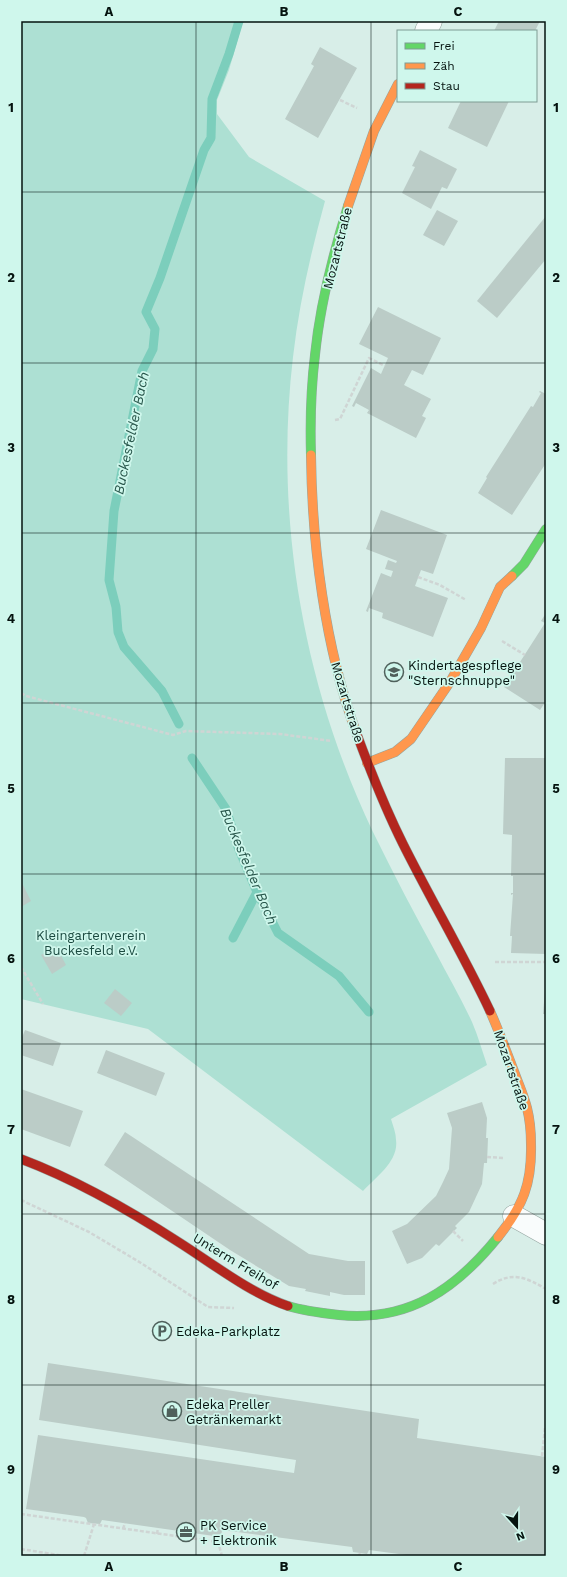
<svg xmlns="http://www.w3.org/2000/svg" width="567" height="1577" font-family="'Work Sans',sans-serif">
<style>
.green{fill:#ade0d3}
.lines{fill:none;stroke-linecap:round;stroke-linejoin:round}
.stream{stroke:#7ccebc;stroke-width:9}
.building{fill:#bbccc7}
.street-casing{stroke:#94a5a0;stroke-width:23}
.fast-casing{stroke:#94a5a0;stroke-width:10}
.slow-casing{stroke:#94a5a0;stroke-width:10}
.jam-casing{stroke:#94a5a0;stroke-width:10}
.path{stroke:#cfd5d4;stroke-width:2.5;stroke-dasharray:4 2;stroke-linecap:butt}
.street{stroke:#f9fcfc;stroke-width:22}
.fast{stroke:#63d668;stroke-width:9}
.slow{stroke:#ff974d;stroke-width:9}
.jam{stroke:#b3261e;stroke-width:9}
.grid{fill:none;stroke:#05130f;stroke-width:1;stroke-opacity:0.55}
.labels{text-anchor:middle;stroke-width:3.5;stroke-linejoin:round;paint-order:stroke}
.street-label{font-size:13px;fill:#05130f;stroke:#cff7ec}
.poi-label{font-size:13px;fill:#05130f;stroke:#cff7ec;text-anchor:start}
.park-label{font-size:13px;fill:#1b4a40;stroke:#cff7ec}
.water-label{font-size:14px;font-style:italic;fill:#29574c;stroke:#cff7ec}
.neatline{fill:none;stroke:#05130f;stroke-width:1.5}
.grid-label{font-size:13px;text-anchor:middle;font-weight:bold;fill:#05130f}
</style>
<rect width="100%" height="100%" fill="#d8eee8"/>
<path class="green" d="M21 21H244L242 25 229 70 217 100V114L249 157 325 201C311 252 299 304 293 357 274 518 303 686 373 832 393 873 414 913 436 953 448 976 461 998 472 1022 478 1036 482 1050 487 1065L391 1119C393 1126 396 1133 396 1140 399 1161 376 1177 363 1191L148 1029 21 999Z"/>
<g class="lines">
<g class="stream">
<polyline points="179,724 162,691 124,647 118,632 116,607 109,580 114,511 142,371 153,349 155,329 146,312 160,278 204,150 211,138 212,99 229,54 239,21"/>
<polyline points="192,758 226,809 238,847 257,892 278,933 339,976 369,1012"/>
<polyline points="233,938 257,892"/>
</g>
</g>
<g class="building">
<polygon points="499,21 540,21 535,31 494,31"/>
<polygon points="320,47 357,68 318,138 285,119 314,66 311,64"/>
<polygon points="461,101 509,101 487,147 448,128"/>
<polygon points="420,150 457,169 447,189 442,187 431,209 402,193 415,167 412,166"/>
<polygon points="437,210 458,221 444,246 423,235"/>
<polygon points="546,216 546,259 497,318 477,301"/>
<polygon points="378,307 441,338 423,375 412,370 404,385 431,399 422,416 426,418 416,438 367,413 369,410 356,403 354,407 352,406 371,368 381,374 388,358 359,344"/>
<polygon points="540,391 546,394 546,463 512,515 478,493 487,478 486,477 531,406 533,407 541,393 539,392"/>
<polygon points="381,510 447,535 433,574 421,570 415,586 448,598 433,637 382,618 383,613 369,608 368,612 366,611 381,573 391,577 393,571 385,569 388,560 396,563 397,561 366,549"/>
<polygon points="546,613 546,701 540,710 504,687 545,623 541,621"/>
<polygon points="505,758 546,758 546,954 511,953 512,936 510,936 513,894 511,895 511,893 513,893 513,876 511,876 512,835 503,834"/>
<polygon points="21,881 31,901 21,907"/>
<polygon points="56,946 66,965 52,974 41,955"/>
<polygon points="115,989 132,1003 121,1016 104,1003"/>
<polygon points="545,990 546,990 546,1014 543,1014"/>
<polygon points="25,1030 61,1043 53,1066 21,1055 21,1040"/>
<polygon points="106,1050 165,1073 156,1096 97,1073"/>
<polygon points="21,1089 83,1111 70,1147 21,1129"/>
<polygon points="482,1102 487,1118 486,1138 488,1138 487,1163 484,1163 482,1184 469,1212 455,1226 457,1228 439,1246 436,1244 422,1258 407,1264 392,1231 407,1224 436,1196 443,1182 449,1169 452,1128 447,1113"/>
<polygon points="125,1132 309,1254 348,1261 365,1261 365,1295 344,1295 330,1292 330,1296 305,1291 306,1289 289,1286 230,1250 104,1165"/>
<polygon points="48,1363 419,1419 417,1438 546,1457 546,1556 414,1556 369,1550 367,1554 353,1552 352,1547 222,1530 221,1537 102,1520 100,1524 88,1523 86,1518 84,1517 26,1509 38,1435 294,1473 296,1460 39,1420"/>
</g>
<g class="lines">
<g class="street-casing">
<g id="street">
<polyline points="426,31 431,21"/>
<polyline points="514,1216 546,1234"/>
</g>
</g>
<g class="fast-casing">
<g id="fast">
<path d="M311 455C310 422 311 388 315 355 320 305 333 254 348 206"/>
<polyline points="512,576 524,564 546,529"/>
<path d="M288 1306C304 1311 321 1313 339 1315 409 1322 456 1289 498 1237"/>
</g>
</g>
<g class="slow-casing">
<g id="slow">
<polyline points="348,206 374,131 398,84"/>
<path d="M311 455C312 545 325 647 356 732"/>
<polyline points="367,763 395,752 411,739 450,682 481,628 500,587 512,576"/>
<path d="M490 1011C499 1031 507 1053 515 1074 519 1085 524 1096 527 1108 530 1120 531 1132 531 1144 532 1184 523 1206 498 1237"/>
</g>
</g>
<g class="jam-casing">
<g id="jam">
<path d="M356 732C370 770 385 808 403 844 431 900 463 954 490 1011"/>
<path d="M21 1159C77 1180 129 1210 180 1243 213 1264 250 1293 288 1306"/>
</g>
</g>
<g class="path">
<polyline points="340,100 357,108"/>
<polyline points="335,420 340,419 369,358 385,366"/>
<polyline points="418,577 440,585 466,600"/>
<polyline points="502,641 525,655"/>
<polyline points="21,693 26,696 173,735 186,731 280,734 332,741"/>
<polyline points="495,962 546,962"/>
<polyline points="21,967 43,1004"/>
<polyline points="487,1157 505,1158"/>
<polyline points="21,1200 89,1232 141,1263 208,1307 234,1308"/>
<polyline points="453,1231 463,1241"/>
<path d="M493 1284C513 1271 527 1278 546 1289"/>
<polyline points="542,1456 545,1428"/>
<polyline points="21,1514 218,1542 222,1556"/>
<polyline points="123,1529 125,1523"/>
<polyline points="157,1534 158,1528"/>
<polyline points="21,1549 64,1556"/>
<polyline points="84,1556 94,1524"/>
<polyline points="359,1556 360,1553"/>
</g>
<use href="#street" class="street"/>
<use href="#fast" class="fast"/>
<use href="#slow" class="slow"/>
<use href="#jam" class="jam"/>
</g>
<path class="grid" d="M196 21V1556M371 21V1556M21 192H546M21 363H546M21 533H546M21 703H546M21 874H546M21 1044H546M21 1214H546M21 1385H546"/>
<defs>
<g id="school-ring" transform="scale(1)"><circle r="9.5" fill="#cff7ec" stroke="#4f605b" stroke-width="1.5"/><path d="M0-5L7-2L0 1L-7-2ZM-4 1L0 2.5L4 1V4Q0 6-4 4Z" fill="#4f605b"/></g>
<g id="parking-ring" transform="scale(1)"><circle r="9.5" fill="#cff7ec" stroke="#4f605b" stroke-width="1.5"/><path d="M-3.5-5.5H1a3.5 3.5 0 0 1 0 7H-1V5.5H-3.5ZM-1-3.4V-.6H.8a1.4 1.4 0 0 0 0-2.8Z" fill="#4f605b"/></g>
<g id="shop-ring" transform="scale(1)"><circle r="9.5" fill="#cff7ec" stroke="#4f605b" stroke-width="1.5"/><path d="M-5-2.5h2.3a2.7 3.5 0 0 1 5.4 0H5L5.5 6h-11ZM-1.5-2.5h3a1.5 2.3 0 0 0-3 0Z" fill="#4f605b"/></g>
<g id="office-ring" transform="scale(1)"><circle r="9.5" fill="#cff7ec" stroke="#4f605b" stroke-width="1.5"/><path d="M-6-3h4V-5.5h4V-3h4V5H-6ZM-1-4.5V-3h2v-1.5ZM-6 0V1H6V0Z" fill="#4f605b"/></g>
</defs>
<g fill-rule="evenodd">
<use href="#school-ring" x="394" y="672"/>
<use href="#parking-ring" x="162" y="1331"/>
<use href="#shop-ring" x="172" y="1411"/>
<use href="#office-ring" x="186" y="1532"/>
</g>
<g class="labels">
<g class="street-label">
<text transform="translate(337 248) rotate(-76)" y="5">Mozartstraße</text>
<text transform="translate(348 702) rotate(73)" y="5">Mozartstraße</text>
<text transform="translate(512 1070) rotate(71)" y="5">Mozartstraße</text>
<text transform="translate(236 1261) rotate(31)" y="5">Unterm Freihof</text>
</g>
<g class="poi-label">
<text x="408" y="670">Kindertagespflege<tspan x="408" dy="15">"Sternschnuppe"</tspan></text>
<text x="176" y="1336">Edeka-Parkplatz</text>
<text x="186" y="1409">Edeka Preller<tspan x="186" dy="15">Getränkemarkt</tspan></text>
<text x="200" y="1530">PK Service<tspan x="200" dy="15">+ Elektronik</tspan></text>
</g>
<g class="park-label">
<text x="91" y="940">Kleingartenverein<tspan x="91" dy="15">Buckesfeld e.V.</tspan></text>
</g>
<g class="water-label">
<text transform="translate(131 433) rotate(-78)" y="5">Buckesfelder Bach</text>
<text transform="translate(249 866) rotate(67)" y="5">Buckesfelder Bach</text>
</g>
</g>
<rect width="567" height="1577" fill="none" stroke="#cff7ec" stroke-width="44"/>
<rect x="397" y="30" width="140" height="72" fill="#cff7ec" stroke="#7e9c94"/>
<rect x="405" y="43" width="20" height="6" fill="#63d668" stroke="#7e9c94"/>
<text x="433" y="50" font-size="12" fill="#05130f">Frei</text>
<rect x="405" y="63" width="20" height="6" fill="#ff974d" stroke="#7e9c94"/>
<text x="433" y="70" font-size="12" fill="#05130f">Zäh</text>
<rect x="405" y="83" width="20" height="6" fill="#b3261e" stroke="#7e9c94"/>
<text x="433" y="90" font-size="12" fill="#05130f">Stau</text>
<g transform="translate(517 1527) rotate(159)" stroke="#cff7ec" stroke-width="3" paint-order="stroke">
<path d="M0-3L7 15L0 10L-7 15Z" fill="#05130f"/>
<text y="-6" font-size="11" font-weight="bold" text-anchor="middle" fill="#05130f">N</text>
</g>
<rect x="22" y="22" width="523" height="1533" class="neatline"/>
<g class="grid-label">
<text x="109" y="16">A</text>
<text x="284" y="16">B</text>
<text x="458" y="16">C</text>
<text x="11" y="112">1</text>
<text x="556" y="112">1</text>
<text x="11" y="282">2</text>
<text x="556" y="282">2</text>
<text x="11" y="452">3</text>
<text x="556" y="452">3</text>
<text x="11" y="623">4</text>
<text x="556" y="623">4</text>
<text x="11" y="793">5</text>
<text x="556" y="793">5</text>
<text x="11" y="963">6</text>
<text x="556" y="963">6</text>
<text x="11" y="1134">7</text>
<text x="556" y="1134">7</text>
<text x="11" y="1304">8</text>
<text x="556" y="1304">8</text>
<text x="11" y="1474">9</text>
<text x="556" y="1474">9</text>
<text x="109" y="1571">A</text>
<text x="284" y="1571">B</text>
<text x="458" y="1571">C</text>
</g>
</svg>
